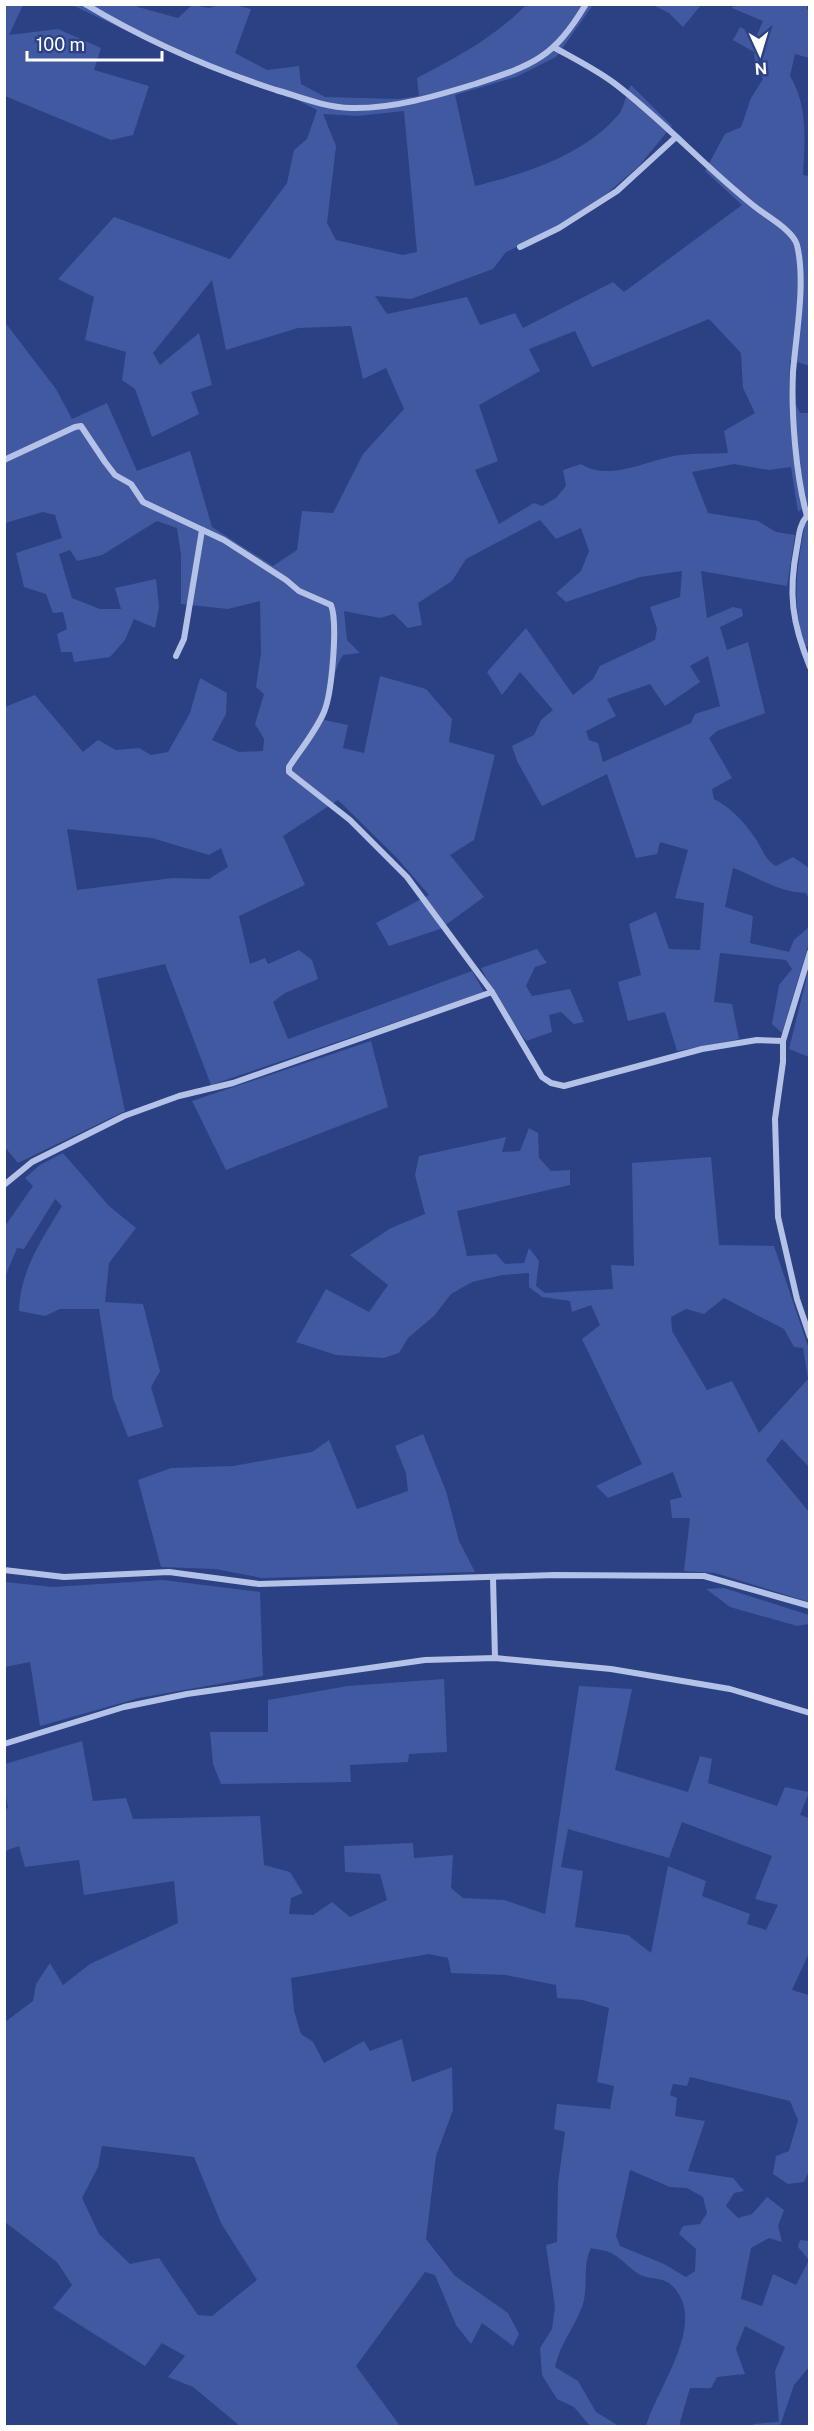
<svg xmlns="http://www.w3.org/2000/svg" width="814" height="2431" font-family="'Public Sans',sans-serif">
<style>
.green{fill:#4059a0;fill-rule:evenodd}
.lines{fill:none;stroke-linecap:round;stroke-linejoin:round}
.minor{stroke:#b5c2e7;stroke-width:6}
</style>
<rect width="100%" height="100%" fill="#2b4184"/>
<g class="green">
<polygon points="5,4 23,5 9,35 58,29 101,48 94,70 149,86 133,135 111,140 5,96"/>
<path d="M734 4 807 5V9L810 11 809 58 795 54 790 76C808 105 805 142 803 175L809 176 810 366 790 360 789 389 800 413H809L808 504 798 512 791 467 769 470 734 464 692 472 708 513 758 521 776 532 795 535 787 586 701 571 707 618 733 607 742 609 743 616 720 627 727 650 748 642 765 713 717 731 709 738 732 778 712 789 714 799C730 807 743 821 753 835 762 847 764 859 776 866L793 857 809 868V899L806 893C777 892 760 878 733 868L725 907 753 916 750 943 789 952 794 940 809 927V943L782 1033 772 1024 779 985 792 969 786 960 720 953 714 1002 732 1004 739 1039 677 1051 665 1012 628 1021 618 982 641 975 629 924 656 912 669 949 700 950 704 903 675 898 688 850 660 842 657 854 636 858 607 774 542 806 517 761 512 746 534 735 541 720 553 710 520 672 502 695 487 672 526 628 573 695 593 679 600 666 655 640 657 629 650 607 680 597 682 571 640 577 566 602 556 593 581 571 589 551 581 528 556 539 540 520 466 559 452 581 418 603 422 625 408 628 394 614 380 618 344 611 347 640 360 653 343 655C330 676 333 696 324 720L348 725 343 748 364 753 380 676 426 689 452 719 449 742 495 755 474 840 450 855 484 897 440 929 389 946 376 923 429 895 397 858 338 800 283 836 305 885 239 916 250 964 265 958 268 964 299 950 312 960 318 979 285 993 273 1002 288 1039 472 971 484 992 211 1085 165 964 97 979 125 1111 18 1163 4 1146 5 707 35 695 83 752 98 740 116 750 139 748 151 755 168 752 190 713 200 678 227 693 226 714 212 740 239 752 263 751 264 739 255 724 264 694 256 687 261 653 260 601 228 609 181 604V555L177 528 157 521 102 555 77 561 70 550 59 554 72 598 100 609H121L115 588 156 579 159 607 155 628 134 619 125 640 110 657 74 662 72 652H61L57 634 67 629 63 612 53 613 46 594 24 587 16 553 62 538 55 515 43 512 5 523 4 321 56 389 72 419 107 403 137 471 190 451 212 527 273 566 297 550 302 511 333 513 363 454 404 409 386 368 363 379 351 326 298 328 226 350 212 280 153 353 160 365 199 333 212 385 191 392 199 414 152 437 135 389 122 380 126 352 85 340 94 297 58 279 114 217 230 259 287 183 294 150 307 139 317 110 270 86 144 39 72 5H139L138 7 178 18 192 5 210 8 216 5H235L251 9 235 53 267 70 299 66 301 84 325 97 398 99 419 96 417 78C457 57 495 37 526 5H593L556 57 516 77 455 95 475 186C524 174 585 155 619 114 623 110 626 94 631 85L672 126 639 166 604 196 553 231 506 252 493 269 411 299 375 296 387 314 467 297 480 325 515 313 523 328 613 282 624 292 742 205 705 171 725 134 741 127 751 98 763 79 755 62 754 52 733 40 740 27 757 35 763 21 732 8ZM404 111 417 252 403 255 336 240 327 223 336 146 323 114 357 116ZM709 319 741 353 743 388 755 413 724 431 728 453C712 454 696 453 681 455 650 458 611 483 581 464L563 470 566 486 556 498 542 506 534 503 499 524 475 470 498 461 479 405 540 371 529 349 575 331 592 367ZM708 656 720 706 695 714 691 723 603 762 598 743 589 740 586 731 616 716 607 699 650 684 665 706 700 682 690 666ZM67 829 152 838 209 855 221 848 228 867 209 879 173 878 77 890Z"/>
<polygon points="653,5 701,5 683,27 669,13"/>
<path d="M809 521 810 646 804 647C792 598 796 573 805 524Z"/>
<polygon points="537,949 547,963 535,967 526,986 532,996 570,989 584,1022 574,1024 561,1012 549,1015 552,1032 526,1041 496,998 481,968"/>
<polygon points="809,968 810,1057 809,1057 789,1049"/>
<polygon points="371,1041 388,1107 226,1170 192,1101"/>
<path d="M529 1128 538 1133 539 1158 551 1171 570 1170V1185L457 1211 467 1256 496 1254 505 1264 524 1263 529 1248 539 1261 536 1286 545 1293 613 1289 611 1265 634 1266 632 1163 711 1157 719 1245 774 1246 809 1349V1467L782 1439 766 1460 809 1512V1602L715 1573 684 1571 690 1518H672L670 1500 682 1497 673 1472 608 1498 596 1486 642 1464 582 1339 600 1325 591 1305 572 1312 570 1301 542 1297 529 1287V1273L502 1275 472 1282 451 1294 434 1316 408 1338 399 1353 384 1358 336 1355 296 1342 326 1289 369 1312 388 1285 350 1255 391 1228 425 1214 415 1175 419 1156 506 1137 502 1152 520 1151ZM724 1298 784 1329 794 1347 803 1348 808 1379 759 1433 732 1381 707 1390 672 1331 671 1317 686 1309 704 1314Z"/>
<path d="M63 1153 109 1206 136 1228 109 1263 105 1302 143 1304 160 1371 151 1387 163 1427 128 1437 113 1398 99 1309H60L45 1316 19 1311C20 1271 42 1239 62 1206L55 1199 24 1249 17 1248 5 1277V1226L33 1186 25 1178 40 1165Z"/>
<polygon points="423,1434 446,1491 459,1541 475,1572 262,1578 215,1569 161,1567 138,1480 171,1468 233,1466 312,1452 329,1440 357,1509 408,1491 406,1473 395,1446"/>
<polygon points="163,1580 260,1592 263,1676 139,1698 40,1726 30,1662 5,1667 5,1582 53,1587"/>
<polygon points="724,1588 809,1615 809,1624 797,1626 730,1607 706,1589"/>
<polygon points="444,1679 447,1752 409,1754 408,1762 350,1765 351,1782 221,1784 213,1764 210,1732 268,1732 268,1700 348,1686"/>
<path d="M579 1686 632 1689 615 1770 688 1792 700 1756 712 1759 708 1783 777 1806 785 1787 809 1792 800 1815 809 1818V1953L792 1990 809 1995 810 2169 804 2182 788 2184 773 2174 776 2156 789 2151 798 2120 790 2101 690 2077 687 2086 673 2084 670 2095 677 2098 675 2116 705 2121 688 2171 733 2178 744 2191 734 2193 726 2206 738 2218 752 2214 767 2197 784 2210 778 2226 782 2242 769 2238 751 2248 741 2299 762 2306 773 2274 796 2285 809 2260 798 2247 800 2240 809 2241V2367L794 2385 780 2426H753V2424L779 2422 775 2371 785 2347 745 2326 736 2349 745 2374 717 2377 711 2388H690L680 2422 681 2426H646C657 2387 712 2318 669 2283 662 2278 651 2279 643 2276 632 2272 624 2260 613 2254 607 2250 598 2250 591 2248 582 2265 589 2288 582 2307 574 2328 560 2344 555 2367L578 2381 596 2412 619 2426H590L574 2407 557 2399 542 2375 540 2348 552 2329 555 2307 546 2245 557 2242 558 2183 565 2132 554 2129 557 2104 610 2109 614 2086 597 2082 609 2008 583 2000 557 1998 556 1985 506 1975 451 1973 448 1958 429 1954 291 1978 294 2011 301 2034 313 2042 324 2063 364 2041 370 2051 402 2039 412 2082 452 2067 453 2110 436 2156 426 2239 455 2276 508 2313 519 2334 513 2346 482 2323 471 2344 456 2325 435 2275 425 2272 356 2366 400 2426H240L193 2387 168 2377 185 2356 162 2343 145 2366 53 2308 72 2285 57 2262 5 2222V2022L33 2001 36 1984 50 1963 63 1985 90 1964 178 1923 174 1881 84 1895 79 1860 25 1867 19 1846 5 1851V1809L8 1808 5 1789V1764L82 1741 93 1801 126 1798 133 1819 260 1816 264 1865 290 1872 303 1893 291 1898 289 1914 313 1915 332 1902 350 1917 387 1900 380 1874 345 1872 344 1846 413 1843 414 1858 453 1855 451 1888 463 1898 504 1900 545 1914ZM682 1822 772 1856 755 1899 778 1905 766 1930 747 1924 750 1914 702 1896 706 1881 668 1866 651 1953 628 1935 575 1927 583 1871 561 1867 568 1829 669 1858ZM102 2146 194 2157 221 2223 257 2280 212 2316 198 2315 159 2258 130 2264 99 2234 82 2198 98 2167ZM630 2170 670 2187 687 2188 703 2197 707 2213 700 2224 683 2226 679 2234 696 2249 695 2271 686 2277 664 2264 620 2246 616 2236Z"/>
</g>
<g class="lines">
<g class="minor">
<path d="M85 4C145 40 208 68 276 90 300 97 324 107 351 108 393 109 436 96 475 84 533 65 553 59 586 4"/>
<path d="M555 48C575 59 595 69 614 83 663 120 705 167 754 206 766 216 793 230 797 245 806 282 796 335 793 372 791 414 796 477 807 516"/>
<polyline points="520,247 559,228 617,191 676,137"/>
<path d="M4 460 75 427 81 426 105 462 115 475 131 484 143 502 224 540 286 580 299 591 331 605C338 623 332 693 324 712 316 731 301 749 289 767V772L350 820 407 877 492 992 542 1077 551 1083 564 1086 702 1049 757 1040 783 1041"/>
<path d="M807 516C799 525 799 537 797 547 788 593 792 623 810 667"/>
<polyline points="176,656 184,639 202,530"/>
<polyline points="810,952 783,1041 783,1062 775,1119 778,1217 797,1299 810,1337"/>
<polyline points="4,1185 32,1162 124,1116 179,1096 233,1083 492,992"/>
<polyline points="4,1570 64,1577 169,1572 259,1584 555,1575 704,1576 810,1606"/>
<polyline points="493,1578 495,1658"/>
<polyline points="4,1744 124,1707 187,1694 425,1660 495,1658 611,1669 730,1689 810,1713"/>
</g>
</g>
<rect width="814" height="2431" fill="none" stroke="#ffffff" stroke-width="12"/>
<g transform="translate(760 54) rotate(176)" stroke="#2b4184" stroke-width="4.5" paint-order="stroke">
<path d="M0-4.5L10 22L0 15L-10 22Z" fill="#ffffff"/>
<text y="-9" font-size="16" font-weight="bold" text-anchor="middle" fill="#ffffff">N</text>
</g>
<path d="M27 51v9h135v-9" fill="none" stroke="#ffffff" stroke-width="3"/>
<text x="36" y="51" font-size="18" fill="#ffffff" stroke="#2b4184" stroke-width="4.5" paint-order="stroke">100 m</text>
</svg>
